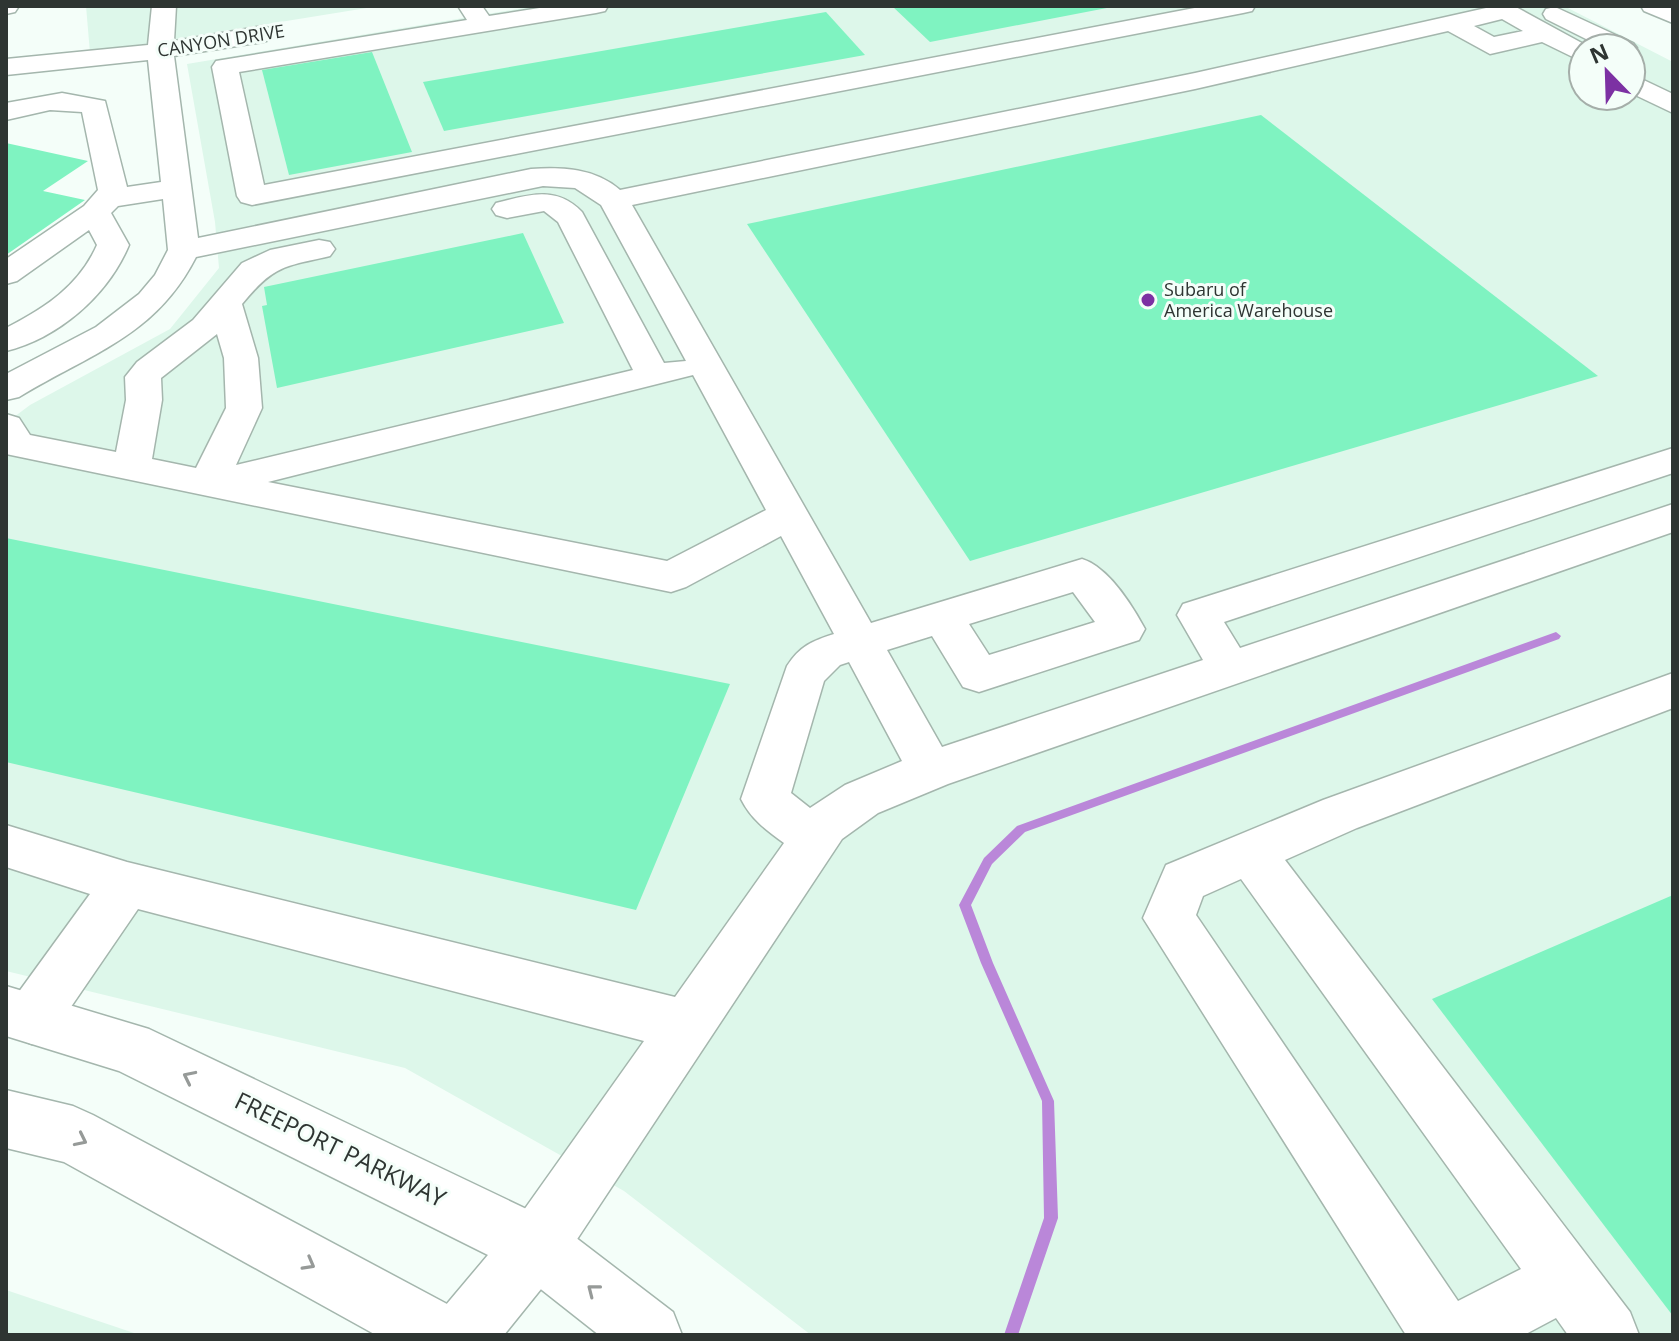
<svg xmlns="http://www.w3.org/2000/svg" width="1679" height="1341" font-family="'Open Sans',sans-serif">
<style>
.built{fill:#ddf7ea;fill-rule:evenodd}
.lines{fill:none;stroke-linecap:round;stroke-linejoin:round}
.stream{fill:#ba87d9;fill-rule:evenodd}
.building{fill:#7ff3c1}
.minor-casing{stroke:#a4b6ad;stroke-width:3}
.major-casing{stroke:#a4b6ad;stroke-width:3}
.minor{fill:#fff;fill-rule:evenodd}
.major{fill:#fff;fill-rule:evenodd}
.oneway{stroke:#969a98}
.poi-dot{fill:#7c31a3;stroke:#f4fef9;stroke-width:3}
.labels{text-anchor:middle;stroke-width:6;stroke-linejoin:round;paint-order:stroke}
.far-street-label{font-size:18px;fill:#2e3532;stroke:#f4fef9}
.far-poi-label{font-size:18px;fill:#2e3532;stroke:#f4fef9;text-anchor:start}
.near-street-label{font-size:24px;fill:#2e3532;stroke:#f4fef9}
</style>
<rect width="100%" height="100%" fill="#f4fef9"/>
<g class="built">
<polygon points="86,6 379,6 90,53"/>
<path d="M536 6H1564L1673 62V1335H811L624 1191 405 1068 6 971V423L30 405 170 329 219 268 215 222 187 64ZM1583 48H1631V96H1583Z"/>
<polygon points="6,1290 140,1335 6,1335"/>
</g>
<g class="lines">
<polygon class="stream" points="1556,632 1561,636 1559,639 1025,832 992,864 971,905 993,963 1054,1101 1058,1218 1018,1335 1004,1335 1044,1218 1042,1101 981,963 959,905 984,858 1017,826"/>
</g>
<g class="building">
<polygon points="892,6 1112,6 1112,7 930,42"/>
<polygon points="826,12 865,55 444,131 423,82"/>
<polygon points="372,52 412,152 289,175 262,70"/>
<polygon points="1261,115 1598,376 970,561 747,224"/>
<polygon points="6,143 88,161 43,191 85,200 6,255"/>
<polygon points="523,233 564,323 277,388 262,306 267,305 264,287"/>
<polygon points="6,538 730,684 636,910 6,762"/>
<polygon points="1673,895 1673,1316 1432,999"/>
</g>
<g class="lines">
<g class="minor-casing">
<g id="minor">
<path d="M152 6H176L174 41 263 26 272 29 276 34 272 39 263 42 174 56 198 238 531 169C562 167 595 168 620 190L1195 73 1495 6H1514L1591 48H1583V62L1542 42 1490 54 1448 31 1195 89 632 205 871 623 1082 559C1108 567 1132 605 1145 629L1139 640 979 692 963 687 932 636 887 650 942 747 1203 660 1177 615 1183 604 1673 448V473L1224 622 1240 648 1673 504V532L948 784 878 813 842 839 558 1268 504 1335H431L440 1312 514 1224 644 1041 138 909 51 1036 32 1044 13 1036 6 1015 13 1000 90 894 6 867V825L127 862 675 997 784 843C766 830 751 819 741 799L787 666C800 646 812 641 834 634L781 536 686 587 671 592 6 454V414L19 418 30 435 116 452 126 400 125 377 137 362 193 320 242 263 270 250 319 240 330 242 335 249 330 256C283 267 274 265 242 304L258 358 262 408 236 465 633 370 558 222 544 211 507 218 496 215 492 209 496 203C528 195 556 185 582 212L664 363 686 361 601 205 575 188 543 186 196 257C155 337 91 353 19 397L6 400V374L96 327 139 294 155 275 168 250 163 199 118 206 111 213 129 245C108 295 59 338 6 351V328C45 308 79 286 97 245L89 230 17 281 6 284V259L84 206 98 190 82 112 50 110 6 120V103L62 93 105 101 127 187 161 182 148 60 6 75V59L148 45ZM1502 19 1523 31 1494 37 1474 26ZM217 334 224 358 226 408 196 468 152 459 162 400 161 378ZM693 375 766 510 667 561 268 482ZM1073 592 1095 622 989 655 969 624ZM849 662 902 761 845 785 810 808 791 793 824 681 840 665Z"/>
<polygon points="458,6 482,6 489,16 552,6 608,6 605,11 596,13 239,72 264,185 1205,6 1255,6 1252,11 1243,13 252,205 241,202 237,196 212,67 216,61 467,20"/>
<polygon points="1641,6 1673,6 1673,23 1644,11"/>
<polygon points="1555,7 1633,43 1637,48 1631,54 1631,48 1604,48 1546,19 1543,14 1546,9"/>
<polygon points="1631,74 1673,94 1673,113 1631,93"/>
<path d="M1673 673V708L1357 828 1285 860 1630 1312 1639 1335H1568L1556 1318 1524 1335H1406L1143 918 1166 865 1323 800ZM1241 879 1521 1269 1458 1301 1196 915 1203 896Z"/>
</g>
</g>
<g class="major-casing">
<g id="major">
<polygon points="6,6 19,6 15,12 6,14"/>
<polygon points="6,986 149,1029 558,1224 673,1312 682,1335 599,1335 514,1268 119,1071 6,1036"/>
<polygon points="6,1090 73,1106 93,1115 462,1312 471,1335 376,1335 64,1162 6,1148"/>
</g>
</g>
<use href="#minor" class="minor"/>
<use href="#major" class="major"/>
</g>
<defs><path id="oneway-chevron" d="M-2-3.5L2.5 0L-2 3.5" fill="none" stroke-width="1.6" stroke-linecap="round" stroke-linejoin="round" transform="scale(2)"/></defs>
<g class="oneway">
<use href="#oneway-chevron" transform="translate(189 1077) rotate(-154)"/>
<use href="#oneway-chevron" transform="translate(81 1140) rotate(26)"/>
<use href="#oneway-chevron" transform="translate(309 1264) rotate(29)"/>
<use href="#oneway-chevron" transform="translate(593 1290) rotate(-142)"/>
</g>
<circle class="poi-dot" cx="1148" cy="300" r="8"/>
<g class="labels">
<g class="far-street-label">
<text transform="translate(221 41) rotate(-9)" y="6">CANYON DRIVE</text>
</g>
<g class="far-poi-label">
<text x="1164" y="296">Subaru of<tspan x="1164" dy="21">America Warehouse</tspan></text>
</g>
<g class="near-street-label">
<text transform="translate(340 1150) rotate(26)" y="8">FREEPORT PARKWAY</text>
</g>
</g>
<rect width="1679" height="1341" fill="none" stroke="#2e3532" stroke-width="16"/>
<g transform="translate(1607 72) rotate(337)"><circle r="38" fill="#f4fef9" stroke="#a5aea9" stroke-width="2"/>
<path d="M0-6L14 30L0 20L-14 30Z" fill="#7c31a3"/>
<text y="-12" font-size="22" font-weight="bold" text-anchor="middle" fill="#2e3532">N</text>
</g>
</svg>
